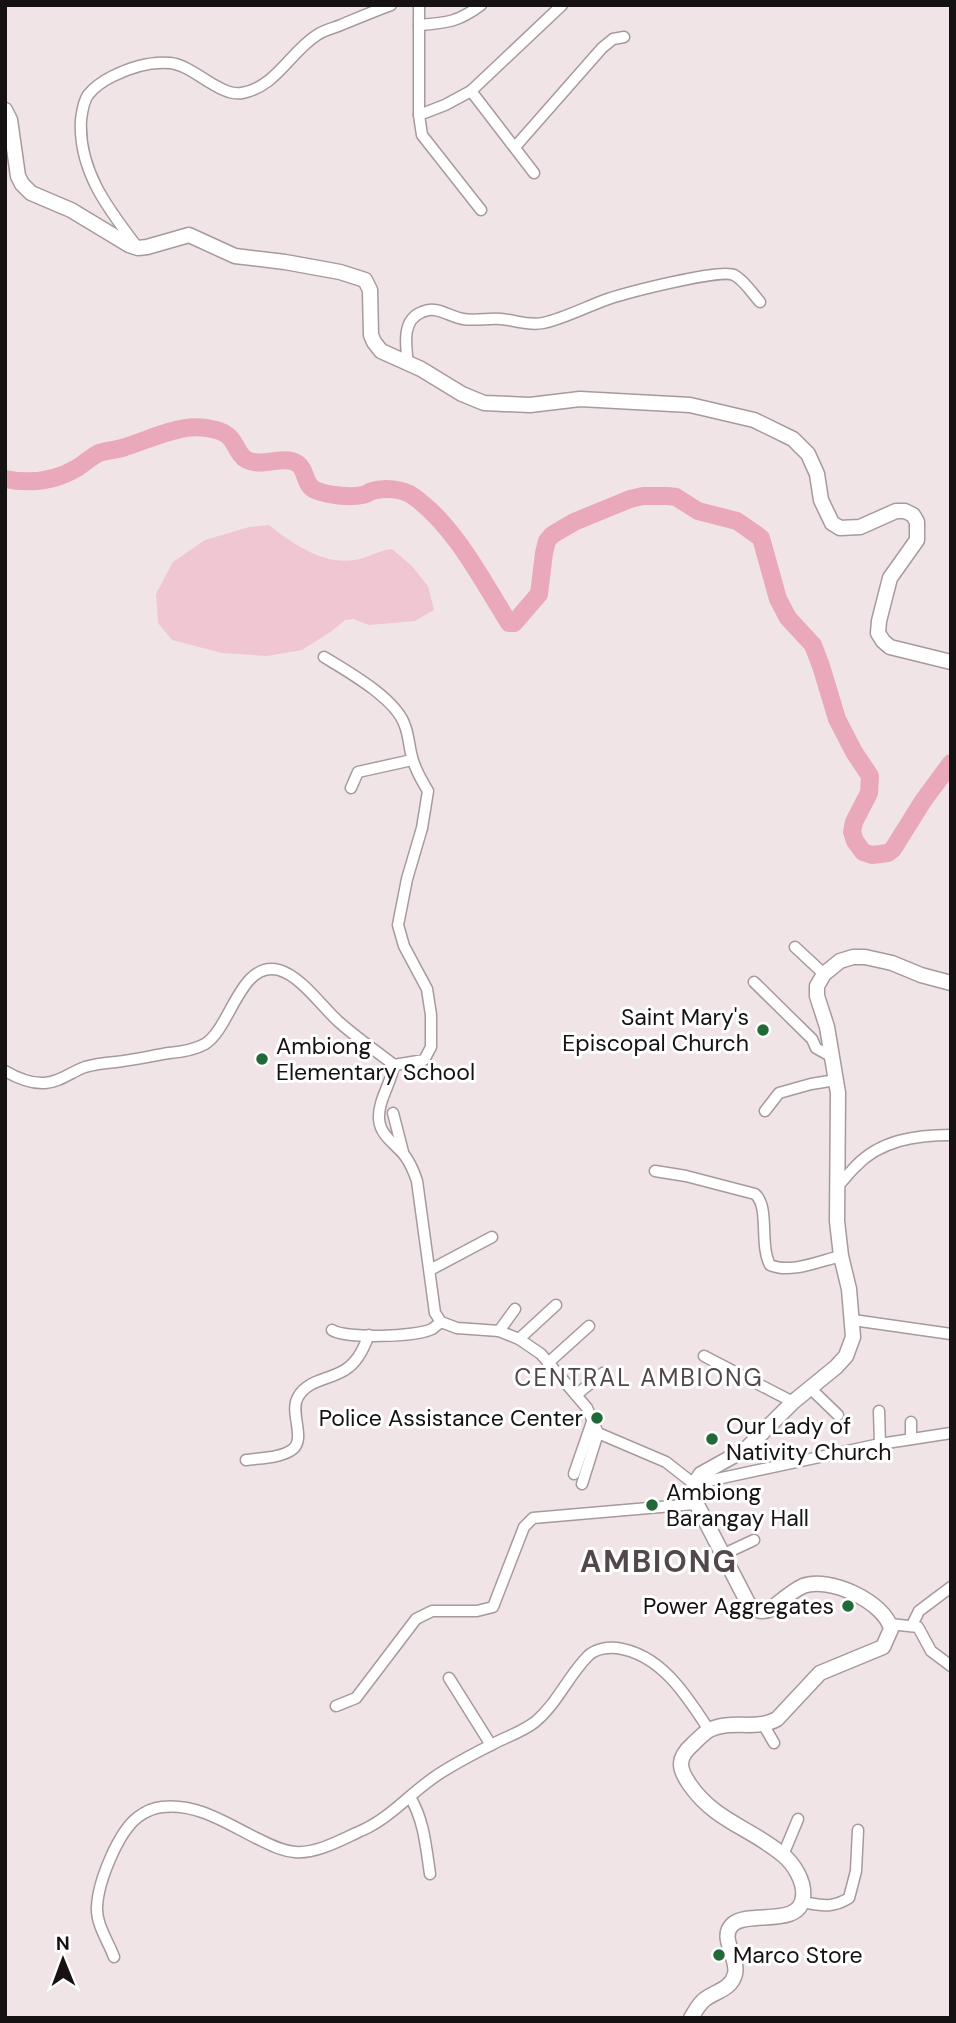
<svg xmlns="http://www.w3.org/2000/svg" width="956" height="2023" font-family="'DM Sans',sans-serif">
<style>
.green{fill:#f0c6d2}
.lines{fill:none;stroke-linecap:round;stroke-linejoin:round}
.river{stroke:#eaa8bb;stroke-width:18}
.minor-casing{stroke:#a69a9d;stroke-width:13}
.secondary-casing{stroke:#a69a9d;stroke-width:17}
.minor{stroke:#fff;stroke-width:10}
.secondary{stroke:#fff;stroke-width:14}
.poi-dot{fill:#216a37;stroke:#fff;stroke-width:2.5}
.labels{text-anchor:middle;stroke-width:6;stroke-linejoin:round;paint-order:stroke}
.poi-label{font-size:23px;fill:#161213;stroke:#fff;text-anchor:start}
.neighbourhood-label{font-size:24px;letter-spacing:2px;fill:#52484b;stroke:#fff}
.district-label{font-size:30px;font-weight:bold;letter-spacing:2px;fill:#52484b;stroke:#fff}
</style>
<rect width="100%" height="100%" fill="#f1e4e7"/>
<path class="green" d="M269 525C293 544 323 565 355 560 368 558 379 550 392 549L411 565 428 586 434 610 415 621 369 625 353 619 345 620 332 631 302 650 267 656 222 653 172 640 158 623 156 594 173 562 205 540 249 527Z"/>
<g class="lines">
<path class="river" d="M5 479C30 484 55 481 77 468 85 463 91 457 99 453 108 450 117 450 125 447 145 441 165 431 186 428 197 426 218 428 227 435 236 441 237 455 247 460 263 468 284 454 298 464 307 471 304 485 315 490 327 495 350 498 362 495 365 495 369 492 372 491 384 487 403 489 413 496 455 526 482 580 509 623H514L539 594 544 553 547 541 552 535 574 522 630 499 643 496H668L676 497 698 511 737 521 761 538 778 599 788 618 813 645 821 666 837 719 854 752 870 776 869 793 854 822 852 832 855 841 863 852 872 855 888 853 893 849 923 801 951 763"/>
<g class="minor-casing">
<g id="minor">
<polyline points="419,5 419,115 422,135 481,210"/>
<path d="M419 25C447 23 458 22 481 5"/>
<polyline points="471,91 534,173"/>
<polyline points="419,115 445,105 471,91 562,5"/>
<polyline points="515,147 602,48 613,39 624,37"/>
<path d="M138 248C109 210 78 171 81 120 82 112 83 102 88 95 94 87 105 80 113 76 131 67 150 61 170 63 193 65 220 97 242 93 276 87 290 52 317 35 324 30 334 28 341 25 358 18 374 11 391 5"/>
<path d="M408 364C406 346 401 320 422 312 437 305 449 317 463 319 476 321 488 318 501 319 515 320 528 326 543 323 563 319 588 306 608 299 626 293 721 268 734 275 744 280 752 293 760 302"/>
<polyline points="351,788 358,772 412,760"/>
<polyline points="795,947 824,974"/>
<polyline points="754,982 812,1039 816,1048 832,1057"/>
<path d="M394 1065C391 1084 378 1100 379 1119 380 1136 396 1144 405 1156 411 1164 414 1172 417 1181L435 1313 441 1322 457 1328 499 1331 519 1339 541 1354 587 1408 598 1433 666 1462 694 1484 880 1444 951 1433"/>
<path d="M5 1071C17 1078 31 1084 45 1083 60 1082 71 1072 85 1067 95 1064 105 1063 116 1062 134 1060 151 1056 169 1053 181 1052 194 1050 205 1044 231 1028 240 960 279 970 301 976 323 1008 339 1022 357 1038 376 1051 394 1065L424 1060 431 1047V1015L427 989 404 946 398 925 407 879 422 828 428 791C422 781 415 770 412 757 409 747 409 736 405 726 397 699 347 671 324 657"/>
<polyline points="765,1111 779,1093 811,1084 836,1080"/>
<polyline points="393,1113 403,1152"/>
<path d="M655 1171 686 1176 755 1194C770 1207 759 1244 770 1265 791 1274 819 1261 841 1256"/>
<path d="M836 1188C843 1181 848 1174 855 1167 880 1140 916 1135 951 1135"/>
<polyline points="430,1270 492,1237"/>
<polyline points="853,1320 951,1334"/>
<path d="M332 1330C346 1339 416 1337 432 1329 435 1327 438 1324 441 1322"/>
<polyline points="499,1331 515,1309"/>
<polyline points="519,1339 556,1305"/>
<polyline points="704,1356 793,1402"/>
<polyline points="548,1363 589,1326"/>
<polyline points="810,1388 838,1415"/>
<polyline points="576,1395 603,1373"/>
<polyline points="879,1411 880,1444"/>
<polyline points="911,1422 911,1439"/>
<path d="M246 1460C260 1458 282 1458 293 1449 306 1438 289 1412 298 1397 308 1378 334 1380 349 1367 359 1359 364 1347 369 1335"/>
<polyline points="574,1474 592,1422"/>
<polyline points="582,1484 598,1433"/>
<polyline points="722,1555 754,1540"/>
<polyline points="890,1624 918,1627 931,1651 951,1666"/>
<polyline points="912,1625 919,1611 951,1587"/>
<polyline points="449,1678 491,1745"/>
<polyline points="336,1706 356,1698 416,1619 432,1611 477,1611 493,1607 524,1527 533,1518 695,1504"/>
<polyline points="763,1724 774,1743"/>
<path d="M410 1797C424 1820 426 1847 430 1874"/>
<polyline points="783,1855 798,1819"/>
<path d="M802 1902C821 1905 831 1909 849 1898L856 1871 858 1830"/>
<path d="M114 1957C108 1941 96 1924 97 1907 98 1882 118 1832 138 1817 146 1811 153 1808 162 1807 197 1803 226 1823 256 1838 269 1844 281 1851 295 1852 318 1854 344 1838 365 1829 394 1815 414 1789 442 1772 458 1762 475 1753 493 1744 506 1737 522 1732 535 1722 557 1704 568 1676 588 1656 595 1649 607 1647 617 1648 661 1654 687 1696 709 1730"/>
</g>
</g>
<g class="secondary-casing">
<g id="secondary">
<polyline points="5,110 10,120 18,176 22,184 31,193 71,210 129,245 138,248 147,247 189,235 235,256 285,262 340,272 365,280 370,290 371,335 374,342 381,351 421,369 462,394 484,403 530,405 580,399 690,405 754,420 793,439 808,454 817,474 821,500 832,523 840,528 860,527 896,511 905,511 913,515 917,522 917,540 890,578 879,621 878,633 883,641 890,647 951,662"/>
<path d="M691 2018C695 2012 698 2005 704 2000 715 1991 731 1990 735 1974 739 1958 718 1937 733 1924 749 1910 800 1928 803 1897 805 1882 794 1864 783 1855 751 1828 715 1821 690 1785 678 1768 677 1758 693 1744 698 1739 704 1733 709 1730 731 1719 756 1731 777 1719L820 1673 883 1647 891 1629C885 1602 829 1576 803 1586 792 1591 781 1601 771 1609 761 1613 756 1611 748 1603L693 1497 694 1484 701 1474 746 1449 793 1402 836 1367 846 1356 853 1337 849 1289 841 1256 837 1221 838 1093 827 1027 817 996V986L824 974 840 961 853 957H865L892 963 921 975 951 983"/>
</g>
</g>
<use href="#minor" class="minor"/>
<use href="#secondary" class="secondary"/>
</g>
<g class="poi-dot">
<circle cx="763" cy="1030" r="7"/>
<circle cx="262" cy="1059" r="7"/>
<circle cx="597" cy="1418" r="7"/>
<circle cx="712" cy="1439" r="7"/>
<circle cx="652" cy="1505" r="7"/>
<circle cx="848" cy="1606" r="7"/>
<circle cx="719" cy="1955" r="7"/>
</g>
<g class="labels">
<g class="poi-label">
<text x="749" y="1025" text-anchor="end">Saint Mary's<tspan x="749" dy="26">Episcopal Church</tspan></text>
<text x="276" y="1054">Ambiong<tspan x="276" dy="26">Elementary School</tspan></text>
<text x="583" y="1426" text-anchor="end">Police Assistance Center</text>
<text x="726" y="1434">Our Lady of<tspan x="726" dy="26">Nativity Church</tspan></text>
<text x="666" y="1500">Ambiong<tspan x="666" dy="26">Barangay Hall</tspan></text>
<text x="834" y="1614" text-anchor="end">Power Aggregates</text>
<text x="733" y="1963">Marco Store</text>
</g>
<g class="neighbourhood-label">
<text x="639" y="1386">CENTRAL AMBIONG</text>
</g>
<g class="district-label">
<text x="659" y="1572">AMBIONG</text>
</g>
</g>
<rect width="956" height="2023" fill="none" stroke="#161213" stroke-width="14"/>
<g transform="translate(63 1960) rotate(359)" stroke="#ffffff" stroke-width="5" paint-order="stroke">
<path d="M0-5L12 26L0 18L-12 26Z" fill="#161213"/>
<text y="-10" font-size="19" font-weight="bold" text-anchor="middle" fill="#161213">N</text>
</g>
</svg>
